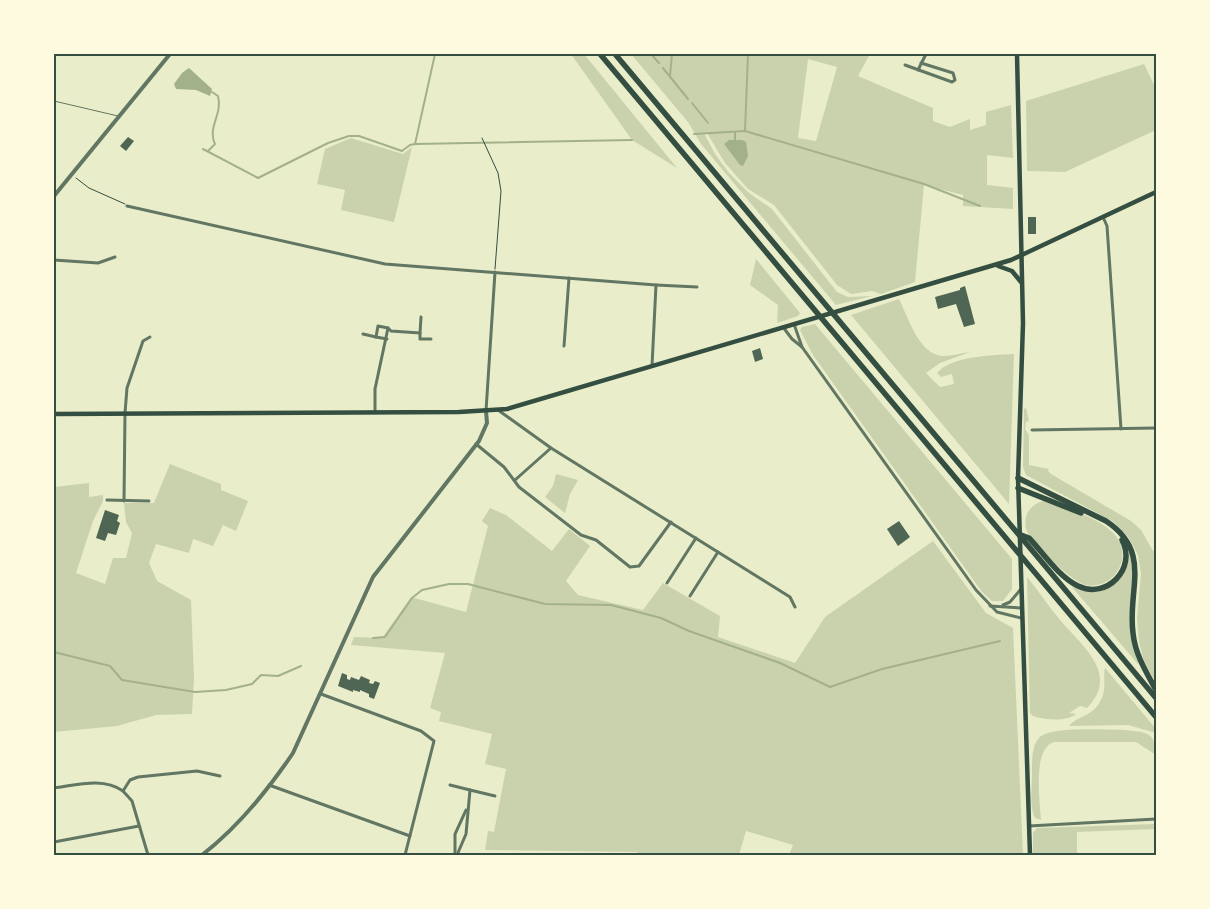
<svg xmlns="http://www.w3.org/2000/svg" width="1210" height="909" font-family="Mulish,sans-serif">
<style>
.green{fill:#cad2ad;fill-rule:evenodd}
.water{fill:#a3b18a}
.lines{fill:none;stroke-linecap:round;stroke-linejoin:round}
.stream{stroke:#a3b18a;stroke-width:2}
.building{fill:#4f6655}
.path{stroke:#344e41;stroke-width:1}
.service{stroke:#617663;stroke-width:1}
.minor{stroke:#617663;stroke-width:3}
.tertiary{stroke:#617663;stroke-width:4}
.secondary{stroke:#344e41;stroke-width:4.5}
.motorway{stroke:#344e41;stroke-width:5.5}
.neatline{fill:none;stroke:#344e41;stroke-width:2}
</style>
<rect width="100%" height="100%" fill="#e9edc9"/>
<g class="green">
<polygon points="571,54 584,54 677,168 632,140"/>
<path d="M631 54H870L858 76 933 108V121L950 127 970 119V130L986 125V112L1011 105 1013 158 987 155V185L1013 188V209L963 206V195L924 185 915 282 881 294 872 291 851 294 837 285 774 205 748 189 725 163 707 133H704L715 154 729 173 749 193 772 209 837 292 848 297 872 296 836 305 701 144 688 122ZM808 59 837 67 816 141 798 138Z"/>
<polygon points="1144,64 1156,89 1156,130 1065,172 1027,171 1026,101"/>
<polygon points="351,138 403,154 412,147 394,222 341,210 345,190 317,184 325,149"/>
<polygon points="756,259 800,313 798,316 777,323 778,305 750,285"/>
<path d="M899 299C908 317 919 355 943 356 952 356 961 353 970 352L940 363 926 373 940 387 954 384 952 374 941 377 937 373C951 356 993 355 1014 354L1009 504 851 315Z"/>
<polygon points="815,324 1012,559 1012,589 1003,601 992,601 982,592 813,355 800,330 802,327"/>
<polygon points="1026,408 1029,421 1026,422 1025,429 1029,435 1029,465 1049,469 1048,471 1051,474 1131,521 1141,530 1153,551 1156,550 1156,683 1144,661 1139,642 1137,618 1141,574 1138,555 1129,538 1114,522 1026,475 1023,467 1024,409"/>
<polygon points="170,464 221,484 221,490 248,501 236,531 223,525 213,546 193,539 189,553 156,544 149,563 157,581 191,600 194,679 192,714 156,715 117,726 54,732 54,487 89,483 89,497 103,495 103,501 93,521 76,573 105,584 113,558 126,558 132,533 126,522 124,503 154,503"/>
<polygon points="556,474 578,480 570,494 565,513 545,497 553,486"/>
<path d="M1043 501C1061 503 1104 521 1115 535 1134 557 1114 590 1086 585 1073 583 1029 541 1026 529 1023 515 1030 505 1043 501Z"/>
<polygon points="490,508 506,515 552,551 569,529 590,546 566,581 578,595 643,610 663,583 720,616 718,637 795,663 825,617 933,541 986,613 1013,628 1023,855 789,855 793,845 746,831 739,855 636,855 637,852 485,850 488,831 494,832 506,769 485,764 492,734 439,721 441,712 430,708 445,653 351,645 354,637 382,638 411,597 466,612 488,526 482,521"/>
<polygon points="1130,551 1134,568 1131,610 1138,664 1072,587 1086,591 1114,584"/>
<path d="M1027 577C1039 591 1048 606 1060 620 1081 645 1121 674 1087 708L1080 706 1069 713 1076 714C1066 722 1045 720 1033 716L1030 713Z"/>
<path d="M1105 668 1156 729V733L1128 725 1069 726C1079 714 1095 718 1103 695 1106 686 1103 674 1105 668Z"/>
<path d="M1123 730C1145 732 1156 731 1156 755L1136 742H1054C1032 748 1040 802 1041 820L1035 818C1029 806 1032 789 1032 776 1032 765 1031 746 1039 738 1049 726 1106 730 1123 730Z"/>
<polygon points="1156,824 1156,829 1077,832 1077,855 1033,855 1033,833 1037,828"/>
</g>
<g class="water">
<polygon points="189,68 212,89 210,96 196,90 176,89 174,84 182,73"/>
<polygon points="729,140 742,140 746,142 748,156 743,166 740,165 724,144"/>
</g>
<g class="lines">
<g class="stream">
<polyline points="651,54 659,63"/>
<polyline points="663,68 688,99"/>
<polyline points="670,76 672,54"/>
<polyline points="692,103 708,123"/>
<polyline points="745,131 748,54"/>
<polyline points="735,132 735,140"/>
<polyline points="694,134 745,131 924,184 980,206"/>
<polyline points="415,144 435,54"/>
<polyline points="203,149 258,178 328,143 349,136 359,136 402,151 410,145 415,144 632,140"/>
<path d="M208 151 215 144C207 127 223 114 218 96L212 92"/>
<polyline points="373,638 385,637 412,598 422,590 449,584 468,584 545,604 611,605 661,618 689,631 780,663 830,687 882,669 1000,641"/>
<polyline points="54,652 110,666 122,680 195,692 226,690 252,684 261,675 278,676 301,666"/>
</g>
</g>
<g class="building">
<polygon points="128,137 134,141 126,151 120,146"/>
<rect x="1028" y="217" width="8" height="17"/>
<polygon points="965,286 975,324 964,327 956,304 938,309 935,297 960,290 960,288"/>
<polygon points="760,348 763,359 755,362 752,351"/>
<polygon points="105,510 119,515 117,521 120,523 116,535 108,533 105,541 96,538"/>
<polygon points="899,521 910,537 898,546 887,529"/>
<polygon points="342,673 347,675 347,679 350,680 351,677 359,680 361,676 370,680 369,683 373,684 375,681 380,683 374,699 369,697 369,694 360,690 360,692 353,690 353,692 338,686"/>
</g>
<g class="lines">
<g class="path">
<polyline points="482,138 498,173 501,191 495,269"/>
<polyline points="76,178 89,188 125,204"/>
</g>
<polyline class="service" points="54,101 118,116"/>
<g class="minor">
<polyline points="905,65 952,82 955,80 953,73 921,63"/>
<polyline points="918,70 926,54"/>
<polyline points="127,206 385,264 656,285 652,366"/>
<polyline points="1103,217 1107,226 1121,429"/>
<polyline points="54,260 98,263 115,257"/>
<polyline points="656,285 697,287"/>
<polyline points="794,324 802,347 976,590 997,612 1021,618"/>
<polyline points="783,327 792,339 802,347"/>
<polyline points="420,333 420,339 431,339"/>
<polyline points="363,334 376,337"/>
<polyline points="387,339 376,337 378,326 388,328"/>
<polyline points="564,346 569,278"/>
<polyline points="498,410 551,448 790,597 795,607"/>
<polyline points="486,411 495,272"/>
<polyline points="375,412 375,389 388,328 391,331 420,333 421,317"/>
<polyline points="1032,430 1156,428"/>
<polyline points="476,444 504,467 519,487 581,535 596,540 630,567 639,566 671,522"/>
<polyline points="515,480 551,448"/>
<polyline points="107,500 149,501"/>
<polyline points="124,501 125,413 127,388 143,341 150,337"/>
<polyline points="667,583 696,538"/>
<polyline points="690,596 718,552"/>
<polyline points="1003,605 1010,602 1021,589"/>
<polyline points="990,606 1021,608"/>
<polyline points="321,694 421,731 434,741 405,855"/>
<polyline points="269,785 410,836"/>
<polyline points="450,785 470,790"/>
<path d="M54 788C77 785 103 777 123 791L130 780 138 777 197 771 220 776"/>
<polyline points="123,791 132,801 148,855"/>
<polyline points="1029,826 1156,819"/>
<polyline points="54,842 139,826"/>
<polyline points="455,855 455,834 466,810"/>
<polyline points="457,855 466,834 470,790 495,796"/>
</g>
<g class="tertiary">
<polyline points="54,196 170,54"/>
<path d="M202 855C237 828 268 790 293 753L373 577 479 441 487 423 486 411"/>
</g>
<g class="secondary">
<polyline points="1017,54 1023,323 1018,478 1030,855"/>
<polyline points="998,266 1012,271 1021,282"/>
<polyline points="54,414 459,412 507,409 1011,260 1156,192"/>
</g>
<g class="motorway">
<polyline points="600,54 1156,717"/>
<polyline points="615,54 1156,698"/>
<path d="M1018 478 1106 521C1153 552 1127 590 1133 633 1135 654 1146 672 1156 690"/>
<polyline points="1018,488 1081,513"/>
<path d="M1021 535 1029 538C1044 554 1058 576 1078 586 1107 600 1137 568 1122 540"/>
</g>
</g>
<rect width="1210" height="909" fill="none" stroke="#fefae0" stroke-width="110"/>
<rect x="55" y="55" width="1100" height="799" class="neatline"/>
</svg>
